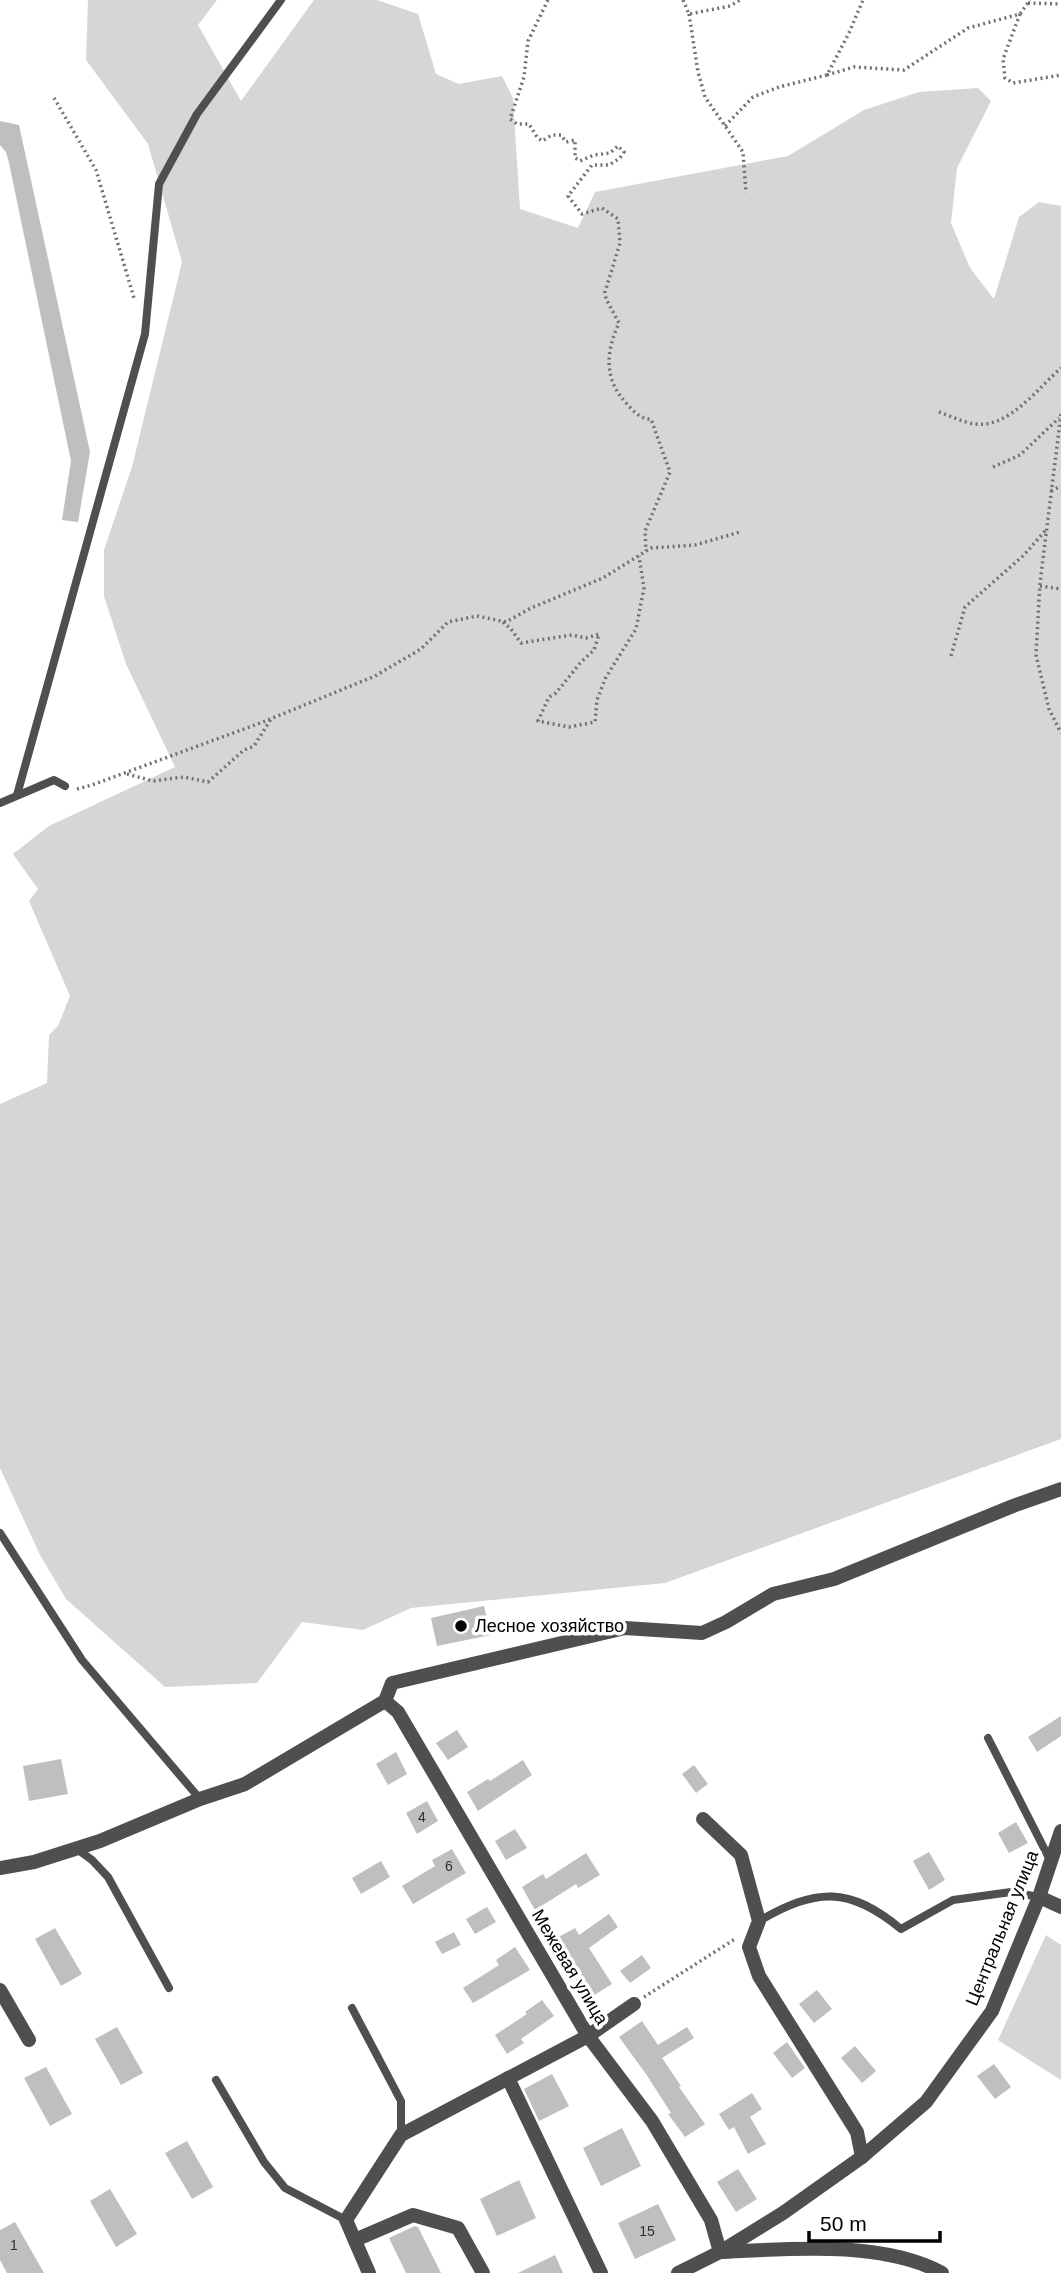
<svg xmlns="http://www.w3.org/2000/svg" width="1061" height="2273" font-family="Helvetica,sans-serif">
<style>
.green{fill:#d6d6d6}
.building{fill:#bfbfbf}
.lines{fill:none;stroke-linecap:round;stroke-linejoin:round}
.path{stroke:#717171;stroke-width:3.5;stroke-dasharray:2 3.5;stroke-linecap:butt}
.service{stroke:#4f4f4f;stroke-width:8}
.minor{stroke:#4f4f4f;stroke-width:14}
.poi-dot{fill:#000;stroke:#fff;stroke-width:2.5}
.labels{text-anchor:middle;stroke-width:7;stroke-linejoin:round;paint-order:stroke}
.number-label{font-size:14px;fill:#303030}
.poi-label{font-size:18px;fill:#000;stroke:#fff;text-anchor:start}
.street-label{font-size:18px;fill:#000;stroke:#fff}
</style>
<rect width="100%" height="100%" fill="#fff"/>
<g class="green">
<polygon points="88,0 217,0 198,25 241,101 314,0 377,0 418,14 436,74 459,84 502,76 513,98 520,209 578,228 595,192 788,156 864,110 919,92 978,88 991,101 957,168 951,223 970,268 994,299 1019,217 1039,202 1061,206 1061,1439 665,1583 411,1608 363,1630 302,1622 257,1683 165,1687 66,1599 40,1555 0,1468 0,1104 47,1083 49,1035 58,1026 70,996 29,901 38,889 13,854 49,826 175,767 126,664 104,596 104,550 132,467 182,262 148,144 86,60"/>
<polygon points="1046,1935 1061,1945 1061,2080 998,2040"/>
</g>
<g class="building">
<polygon points="0,121 19,125 90,452 78,522 62,520 71,461 9,163 6,152 0,145"/>
<polygon points="484,1606 491,1635 437,1646 431,1618"/>
<polygon points="1061,1716 1061,1736 1037,1752 1028,1737"/>
<polygon points="457,1730 468,1747 448,1760 436,1743"/>
<polygon points="396,1752 407,1774 388,1785 376,1764"/>
<polygon points="61,1759 68,1794 29,1801 23,1766"/>
<polygon points="523,1760 532,1775 478,1811 467,1792 488,1779 490,1781"/>
<polygon points="694,1765 708,1784 696,1793 682,1774"/>
<polygon points="427,1801 438,1821 417,1834 406,1813"/>
<polygon points="1016,1822 1028,1843 1009,1853 998,1833"/>
<polygon points="515,1829 527,1848 506,1860 495,1841"/>
<polygon points="452,1849 466,1873 413,1904 402,1886 435,1866 432,1860"/>
<polygon points="929,1852 945,1880 929,1890 913,1861"/>
<polygon points="586,1853 600,1875 578,1888 576,1884 535,1910 522,1887 543,1874 546,1879"/>
<polygon points="381,1861 390,1877 361,1894 352,1878"/>
<polygon points="487,1907 496,1922 475,1934 466,1919"/>
<polygon points="609,1914 618,1927 589,1948 612,1984 588,1999 553,1940 575,1928 579,1935"/>
<polygon points="55,1928 82,1974 61,1986 35,1939"/>
<polygon points="454,1932 461,1945 442,1954 435,1942"/>
<polygon points="515,1947 530,1970 473,2003 463,1988 499,1965 496,1960"/>
<polygon points="642,1955 651,1968 630,1983 620,1971"/>
<polygon points="817,1990 832,2009 814,2023 799,2004"/>
<polygon points="542,2000 554,2016 521,2039 524,2043 507,2054 495,2035 527,2014 525,2012"/>
<polygon points="642,2021 658,2045 687,2027 694,2038 662,2058 681,2086 679,2087 705,2124 685,2137 668,2114 671,2113 646,2074 619,2037"/>
<polygon points="117,2027 143,2073 121,2085 95,2039"/>
<polygon points="787,2042 805,2068 792,2078 773,2053"/>
<polygon points="855,2046 876,2071 862,2083 841,2058"/>
<polygon points="994,2064 1011,2087 995,2099 977,2076"/>
<polygon points="46,2067 72,2114 50,2126 24,2078"/>
<polygon points="552,2074 569,2106 539,2121 524,2089"/>
<polygon points="752,2093 762,2109 750,2117 766,2144 748,2154 734,2127 729,2130 719,2114"/>
<polygon points="622,2128 641,2166 601,2186 583,2148"/>
<polygon points="187,2141 213,2187 192,2199 165,2153"/>
<polygon points="738,2169 757,2199 736,2212 717,2182"/>
<polygon points="519,2180 536,2218 497,2236 480,2199"/>
<polygon points="110,2189 137,2234 116,2247 90,2201"/>
<polygon points="658,2204 676,2240 635,2259 618,2223"/>
<polygon points="15,2222 44,2273 7,2273 0,2260 0,2230"/>
<polygon points="415,2226 418,2227 441,2273 406,2273 389,2238"/>
<polygon points="555,2255 563,2273 518,2273"/>
</g>
<g class="lines">
<g class="path">
<path d="M548 0 528 41 524 77 510 119 517 124H529L537 137 542 141 552 135H561L566 142 575 140V158L580 161 594 155 610 153 618 146 624 152 620 158 609 165H592L568 196 582 214 602 208 618 219 620 243 605 292 606 299 619 323C605 353 604 381 628 405 634 412 641 419 651 419L670 472 645 531 646 551"/>
<polyline points="683,0 689,14 730,6 740,0"/>
<polyline points="1028,3 1061,4"/>
<polyline points="689,14 698,72 705,97 743,152 746,193"/>
<polyline points="1020,14 1003,59 1005,78 1013,83 1061,75"/>
<polyline points="827,75 854,67 904,70 968,28 1020,14 1030,0"/>
<polyline points="54,98 96,170 134,298"/>
<polyline points="725,126 753,97 779,87 827,75 849,33 863,0"/>
<path d="M939 412C951 416 964 423 976 424 1009 428 1038 388 1061 368"/>
<polyline points="1061,414 1040,583 1036,655 1049,709 1061,733"/>
<polyline points="993,467 1020,455 1059,418"/>
<polyline points="1051,491 1061,486"/>
<polyline points="1040,586 1061,589"/>
<polyline points="503,622 511,629 521,643 572,635 586,638 599,634 594,650 581,662 556,693 549,697 538,721 569,727 595,722 597,700 606,677 636,629 644,588 639,556"/>
<polyline points="951,656 965,607 1024,555 1045,531"/>
<polyline points="127,774 153,781 184,777 208,782 244,750 254,746 271,719"/>
<polyline points="77,789 92,785 263,722 375,676 421,649 448,622 477,616 506,622 531,608 603,578 651,548 695,545 740,532"/>
<polyline points="644,1997 735,1939"/>
</g>
<g class="service">
<polyline points="17,795 145,334 159,184 197,114 281,0"/>
<polyline points="0,803 54,780 65,786"/>
<polyline points="0,1533 82,1660 200,1799"/>
<polyline points="988,1738 1050,1860"/>
<polyline points="77,1849 92,1860 108,1877 169,1988"/>
<path d="M759 1921C816 1888 849 1886 901 1929L953 1900 1011 1892 1039 1897"/>
<polyline points="352,2008 401,2101 401,2135"/>
<polyline points="216,2080 264,2162 285,2188 346,2220"/>
</g>
<g class="minor">
<path d="M385 1701 398 1712 588 2036 652 2121 711 2220 720 2252C787 2249 881 2240 942 2273"/>
<polyline points="703,1819 741,1855 759,1921 749,1947 759,1976 857,2132 862,2157"/>
<polyline points="0,1868 34,1862 100,1841 200,1799 245,1784 385,1701 392,1683 625,1628 702,1633 726,1622 773,1594 834,1579 1013,1506 1061,1489"/>
<polyline points="1039,1897 1061,1907"/>
<polyline points="0,1990 29,2040"/>
<polyline points="508,2078 601,2273"/>
<polyline points="355,2240 413,2215 458,2228 483,2273"/>
<polyline points="369,2273 346,2220 401,2135 588,2036 634,2004"/>
<polyline points="678,2273 720,2252 783,2213 862,2157 926,2102 992,2011 1039,1897 1061,1831"/>
</g>
</g>
<circle class="poi-dot" cx="461" cy="1626" r="7"/>
<g class="labels">
<g class="number-label">
<text x="422" y="1822">4</text>
<text x="449" y="1871">6</text>
<text x="647" y="2236">15</text>
<text x="14" y="2250">1</text>
</g>
<g class="poi-label">
<text x="475" y="1632">Лесное хозяйство</text>
</g>
<g class="street-label">
<text transform="translate(1002 1928) rotate(-68)" y="6">Центральная улица</text>
<text transform="translate(570 1967) rotate(59)" y="6">Межевая улица</text>
</g>
</g>
<path d="M809 2231v10h131v-10" fill="none" stroke="#000000" stroke-width="3.5"/>
<text x="820" y="2231" font-size="21" fill="#000000" stroke="#ffffff" stroke-width="5" paint-order="stroke">50 m</text>
</svg>
